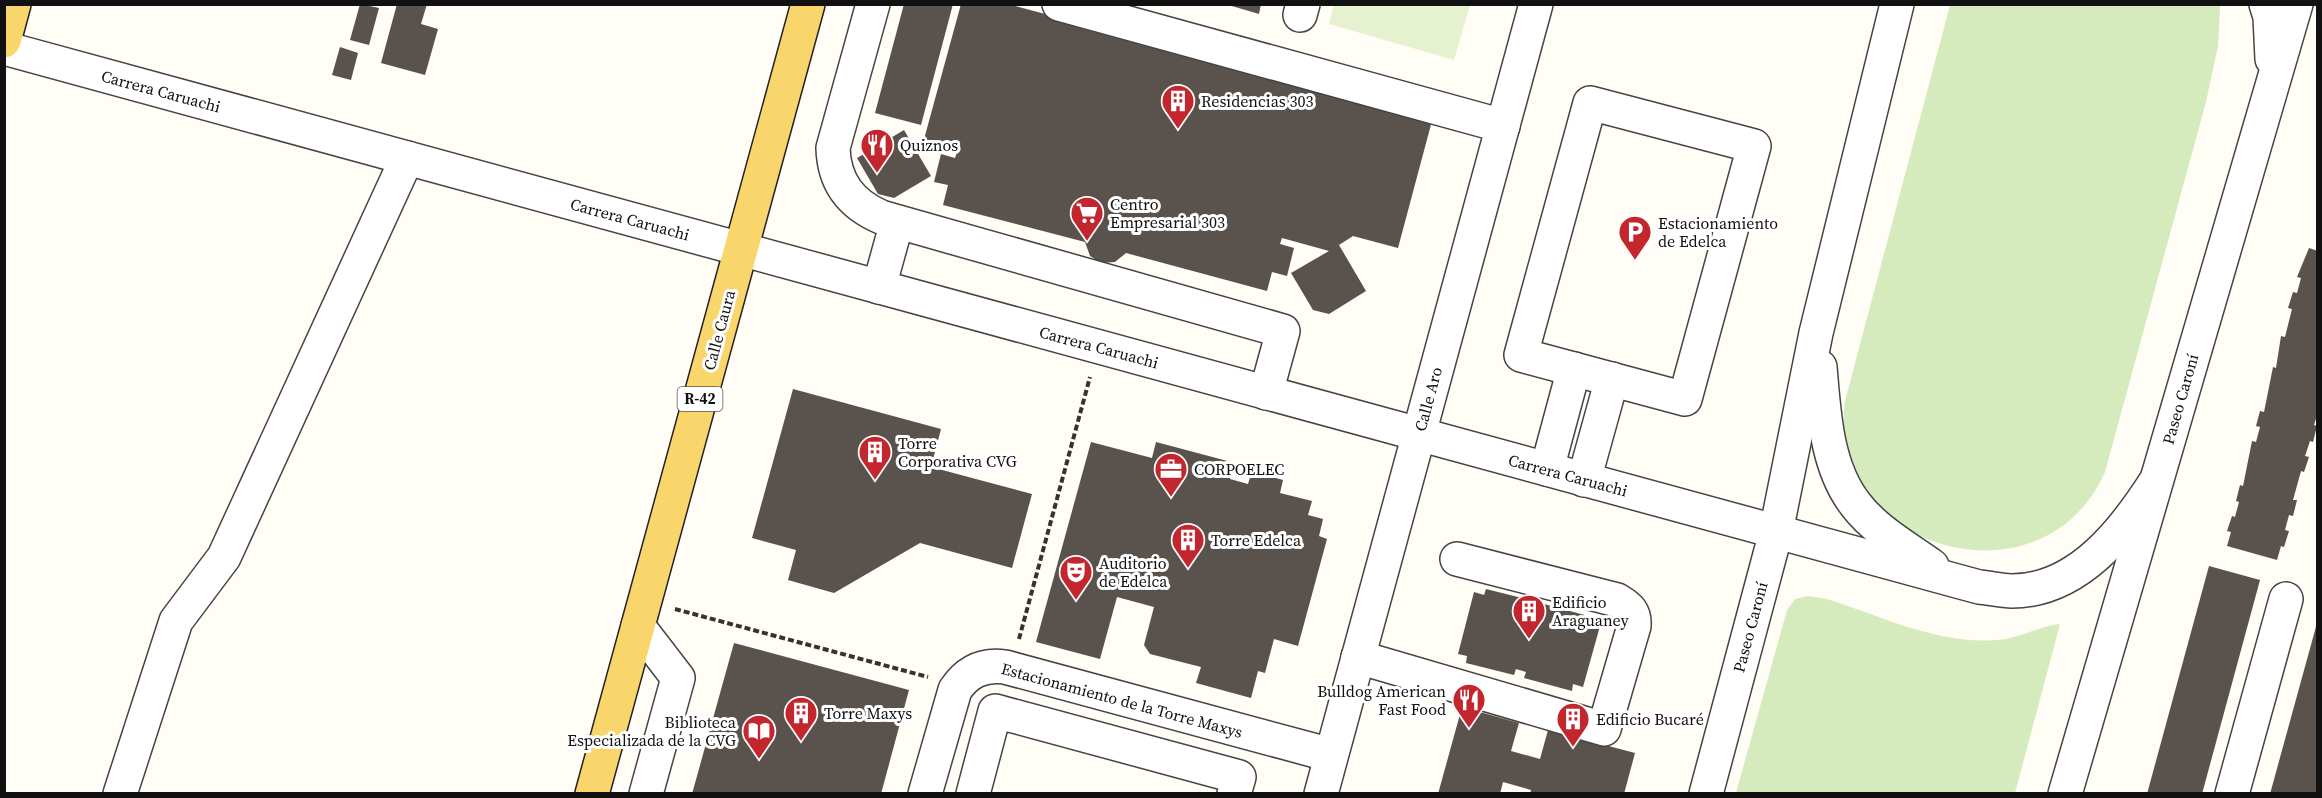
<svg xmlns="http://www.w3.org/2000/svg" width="2322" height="798" font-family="'Source Serif 4',serif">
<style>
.green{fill:#d5ebbd}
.pitch{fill:#e6f2cf}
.building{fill:#5a524d}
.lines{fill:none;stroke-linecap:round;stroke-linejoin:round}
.minor-casing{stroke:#444;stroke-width:36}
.major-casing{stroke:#222;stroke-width:36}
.path{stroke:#333;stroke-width:4;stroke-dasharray:6 3;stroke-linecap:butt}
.minor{stroke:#fff;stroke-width:33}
.major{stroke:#f9d66b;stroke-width:33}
.labels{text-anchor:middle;stroke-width:6;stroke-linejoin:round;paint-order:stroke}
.shield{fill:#fff;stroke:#585858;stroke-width:1.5}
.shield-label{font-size:15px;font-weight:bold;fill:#111}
.street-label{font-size:16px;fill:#111;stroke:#fff}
.poi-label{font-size:16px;fill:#111;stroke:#fff;text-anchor:start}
</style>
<rect width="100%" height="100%" fill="#fffdf5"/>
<g class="green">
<path d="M1950 5H2219L2220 8 2218 46 2206 102 2105 472C2043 612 1826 550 1845 401Z"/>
<path d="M1808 596 1827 599C1881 616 1939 645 1997 640 2019 639 2039 626 2060 624L2015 793H1736L1787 610 1795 599Z"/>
</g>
<polygon class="pitch" points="1334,5 1334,4 1470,5 1454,60 1329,24"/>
<g class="building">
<polygon points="360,4 379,8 369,45 350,40"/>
<polygon points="397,4 427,4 421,24 438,29 425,75 381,63"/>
<polygon points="904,4 953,4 921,125 875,113"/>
<polygon points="961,4 1008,4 1433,117 1398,248 1353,236 1339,245 1366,291 1329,314 1313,310 1291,273 1329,251 1282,238 1280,244 1294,248 1287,276 1272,272 1267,291 1126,253 1115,262 1101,263 1090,256 1085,242 943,205 948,185 934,182 941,154 955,158 957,152 923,143"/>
<polygon points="1225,4 1261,4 1259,14"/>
<polygon points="340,47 358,53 351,80 332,75"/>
<polygon points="904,130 931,176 894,198 878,194 857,158"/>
<polygon points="2309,248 2318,251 2318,412 2314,425 2317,426 2313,442 2310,441 2305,456 2309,457 2304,472 2301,471 2293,500 2297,500 2293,516 2289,515 2285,530 2289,531 2284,547 2281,546 2277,560 2227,546 2231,532 2227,531 2232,516 2235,517 2239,502 2236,501 2240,485 2243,486 2252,441 2256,442 2260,427 2256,426 2260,411 2264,412 2273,367 2276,368 2281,336 2285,337 2292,309 2288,308 2293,292 2297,293 2301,278 2297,277"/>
<polygon points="793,389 941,429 931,467 1032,494 1012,568 920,543 834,593 788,580 796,550 752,538"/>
<polygon points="1091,442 1152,458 1156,442 1235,463 1230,479 1248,484 1252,471 1283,480 1280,493 1312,501 1308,515 1323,519 1319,536 1327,539 1298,646 1274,639 1265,673 1258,671 1251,698 1196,683 1201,667 1150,654 1144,645 1154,607 1117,597 1100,659 1036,642"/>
<polygon points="2209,566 2260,580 2202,794 2147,794"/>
<polygon points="1486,589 1534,601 1532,607 1542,610 1544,604 1592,617 1590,623 1600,626 1583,687 1573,684 1572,691 1524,678 1526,672 1516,669 1514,675 1466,663 1467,656 1458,654 1474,592 1484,595"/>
<polygon points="2317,623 2318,794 2270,794"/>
<polygon points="734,643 909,690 881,794 692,794"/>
<polygon points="1462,707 1519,723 1511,751 1540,759 1548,730 1635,753 1624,794 1530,794 1531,790 1503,782 1500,794 1438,794"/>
</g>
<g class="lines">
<g class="minor-casing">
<g id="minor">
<path d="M873 4 833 148C834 182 851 204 881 217L1283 331 1266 393"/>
<polyline points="1059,4 1503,126"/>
<polyline points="2266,4 2270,17 2272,59"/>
<polyline points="1300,15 1303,4"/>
<path d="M4 48 1979 587C1990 588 2001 591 2012 591 2078 591 2124 531 2156 481"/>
<polygon points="1590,103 1754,146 1685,399 1521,355"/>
<polyline points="879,287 897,222"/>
<path d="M1820 367C1824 413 1826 467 1856 505 1875 530 1907 548 1932 566"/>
<polyline points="1547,469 1574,369"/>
<polyline points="1584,480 1612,379"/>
<polyline points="638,626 678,678 646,794"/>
<path d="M1358 657 1604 729 1634 626C1635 612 1629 607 1617 600L1457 559"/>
<polyline points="120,794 176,621 224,557 407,158"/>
<path d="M925 794 955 690C967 672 983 664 1005 667L1331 755"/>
<polyline points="973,794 995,711 1239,777 1234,794"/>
<polyline points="1321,794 1536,4"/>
<polyline points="1706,794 1776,532 1816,333 1897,4"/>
<polyline points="2065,794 2296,4"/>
<polyline points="2232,794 2286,599"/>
</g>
</g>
<g class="major-casing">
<g id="major">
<polyline points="4,41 14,4"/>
<polyline points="592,794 808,4"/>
</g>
</g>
<g class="path">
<polyline points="675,609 928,677"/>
<polyline points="1019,639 1090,377"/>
</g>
<use href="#minor" class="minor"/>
<use href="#major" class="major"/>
</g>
<defs>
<g id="building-pin" transform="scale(1.725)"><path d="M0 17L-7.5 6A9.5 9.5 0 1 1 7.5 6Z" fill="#c4262e" stroke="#fff"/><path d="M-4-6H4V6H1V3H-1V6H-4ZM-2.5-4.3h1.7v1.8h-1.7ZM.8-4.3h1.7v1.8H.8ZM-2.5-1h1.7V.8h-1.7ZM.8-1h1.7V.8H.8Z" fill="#fff"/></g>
<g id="restaurant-pin" transform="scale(1.725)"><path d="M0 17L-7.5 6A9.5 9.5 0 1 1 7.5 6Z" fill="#c4262e" stroke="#fff"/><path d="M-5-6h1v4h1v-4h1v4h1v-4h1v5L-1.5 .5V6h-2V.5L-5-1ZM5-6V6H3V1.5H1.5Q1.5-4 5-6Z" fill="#fff"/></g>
<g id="supermarket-pin" transform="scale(1.725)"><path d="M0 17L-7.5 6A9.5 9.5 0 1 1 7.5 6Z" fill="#c4262e" stroke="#fff"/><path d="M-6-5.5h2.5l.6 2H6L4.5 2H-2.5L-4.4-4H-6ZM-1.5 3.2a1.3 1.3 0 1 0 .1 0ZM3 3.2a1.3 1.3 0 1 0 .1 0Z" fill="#fff"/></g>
<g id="parking-pin" transform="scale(1.725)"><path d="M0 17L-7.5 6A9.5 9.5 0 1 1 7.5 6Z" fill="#c4262e" stroke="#fff"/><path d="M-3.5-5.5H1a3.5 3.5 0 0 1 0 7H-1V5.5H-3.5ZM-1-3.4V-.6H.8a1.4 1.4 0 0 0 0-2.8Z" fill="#fff"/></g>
<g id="office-pin" transform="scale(1.725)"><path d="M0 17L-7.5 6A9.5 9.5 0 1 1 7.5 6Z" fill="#c4262e" stroke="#fff"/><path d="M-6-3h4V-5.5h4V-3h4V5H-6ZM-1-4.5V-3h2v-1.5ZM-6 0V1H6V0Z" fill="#fff"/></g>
<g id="theatre-pin" transform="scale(1.725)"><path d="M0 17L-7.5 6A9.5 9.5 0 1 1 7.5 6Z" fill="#c4262e" stroke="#fff"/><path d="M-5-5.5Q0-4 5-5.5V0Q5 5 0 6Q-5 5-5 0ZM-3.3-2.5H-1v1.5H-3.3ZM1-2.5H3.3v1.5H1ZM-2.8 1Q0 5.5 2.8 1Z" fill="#fff"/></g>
<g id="library-pin" transform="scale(1.725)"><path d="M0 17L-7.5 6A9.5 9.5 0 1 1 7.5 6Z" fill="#c4262e" stroke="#fff"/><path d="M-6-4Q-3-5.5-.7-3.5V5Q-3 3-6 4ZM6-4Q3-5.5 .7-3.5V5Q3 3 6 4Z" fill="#fff"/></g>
</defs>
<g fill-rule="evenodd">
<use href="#building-pin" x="1178" y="101"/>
<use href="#restaurant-pin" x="877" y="145"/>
<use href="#supermarket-pin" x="1087" y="213"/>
<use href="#parking-pin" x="1635" y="232"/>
<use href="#building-pin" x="875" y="452"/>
<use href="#office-pin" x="1171" y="469"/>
<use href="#building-pin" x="1188" y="540"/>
<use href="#theatre-pin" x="1076" y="572"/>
<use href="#building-pin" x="1529" y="611"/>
<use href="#restaurant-pin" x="1469" y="700"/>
<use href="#building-pin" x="801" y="713"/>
<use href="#building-pin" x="1573" y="719"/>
<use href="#library-pin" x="759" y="731"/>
</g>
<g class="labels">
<rect class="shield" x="677.5" y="387" width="45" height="24" rx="4.5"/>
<g class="shield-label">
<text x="700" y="404">R-42</text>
</g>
<g class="street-label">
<text transform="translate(161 91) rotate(15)" y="6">Carrera Caruachi</text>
<text transform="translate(630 219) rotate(15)" y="6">Carrera Caruachi</text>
<text transform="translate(719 330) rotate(-75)" y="6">Calle Caura</text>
<text transform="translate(1099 347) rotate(15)" y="6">Carrera Caruachi</text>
<text transform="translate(1428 399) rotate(-75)" y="6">Calle Aro</text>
<text transform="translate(2180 399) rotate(-74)" y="6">Paseo Caroní</text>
<text transform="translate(1568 475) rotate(15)" y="6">Carrera Caruachi</text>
<text transform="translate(1750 627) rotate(-75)" y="6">Paseo Caroní</text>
<text transform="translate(1122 700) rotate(15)" y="6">Estacionamiento de la Torre Maxys</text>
</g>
<g class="poi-label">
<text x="1201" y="107">Residencias 303</text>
<text x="900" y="151">Quiznos</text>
<text x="1110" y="210">Centro<tspan x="1110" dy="18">Empresarial 303</tspan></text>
<text x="1658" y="229">Estacionamiento<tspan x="1658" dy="18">de Edelca</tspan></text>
<text x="898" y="449">Torre<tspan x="898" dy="18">Corporativa CVG</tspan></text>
<text x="1194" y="475">CORPOELEC</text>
<text x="1211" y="546">Torre Edelca</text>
<text x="1099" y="569">Auditorio<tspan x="1099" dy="18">de Edelca</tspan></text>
<text x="1552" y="608">Edificio<tspan x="1552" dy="18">Araguaney</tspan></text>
<text x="1446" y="697" text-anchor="end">Bulldog American<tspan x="1446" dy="18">Fast Food</tspan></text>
<text x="824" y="719">Torre Maxys</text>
<text x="1596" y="725">Edificio Bucaré</text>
<text x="736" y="728" text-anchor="end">Biblioteca<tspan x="736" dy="18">Especializada de la CVG</tspan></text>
</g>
</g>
<rect width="2322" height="798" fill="none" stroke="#111111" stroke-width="12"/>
</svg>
